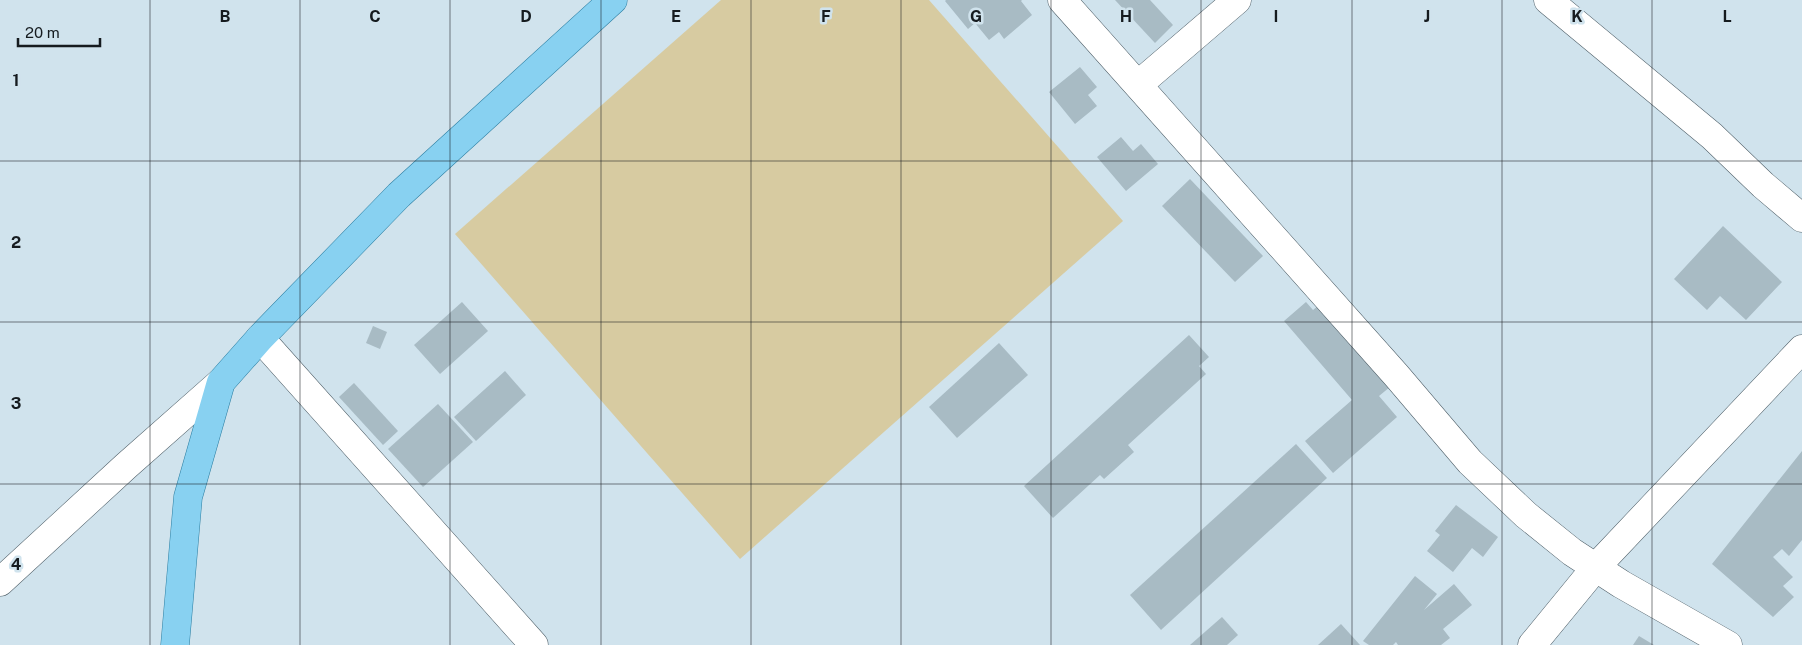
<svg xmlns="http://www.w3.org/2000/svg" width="1802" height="645" font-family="'Public Sans',sans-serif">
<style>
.green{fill:#d7cba1}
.building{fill:#a8bbc4}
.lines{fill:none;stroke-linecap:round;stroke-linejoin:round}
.minor-casing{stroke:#506069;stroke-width:29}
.major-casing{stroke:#2c7ea1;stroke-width:29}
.minor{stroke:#fff;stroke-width:28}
.major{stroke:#88d1f1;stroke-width:28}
.grid{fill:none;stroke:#151b1f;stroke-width:1;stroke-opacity:0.55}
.grid-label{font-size:16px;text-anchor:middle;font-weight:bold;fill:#151b1f;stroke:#d0e3ed;stroke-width:5;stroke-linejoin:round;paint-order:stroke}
</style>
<rect width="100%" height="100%" fill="#d0e3ed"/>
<polygon class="green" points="721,0 929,0 1123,221 740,559 455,234"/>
<g class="building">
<polygon points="946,0 1022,0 1021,1 1032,15 1004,39 999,32 989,40 975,23 968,29 945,1"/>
<polygon points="1115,0 1150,0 1173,25 1155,43"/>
<polygon points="1080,67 1097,87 1088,95 1097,106 1075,124 1049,92"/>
<polygon points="1121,137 1133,151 1141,144 1158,164 1126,191 1097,157"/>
<polygon points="1190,179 1263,256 1235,282 1162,206"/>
<polygon points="1723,226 1782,282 1746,320 1720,296 1707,310 1674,279"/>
<polygon points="1325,300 1396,382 1379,396 1397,417 1333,473 1305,441 1352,400 1284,321 1306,302 1313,310"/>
<polygon points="462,302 488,331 440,374 414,345"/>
<polygon points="373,326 387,332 380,349 366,343"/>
<polygon points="1189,335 1209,357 1199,366 1206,374 1128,445 1134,452 1104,479 1100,475 1053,518 1024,486"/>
<polygon points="999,343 1028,375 957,438 929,407"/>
<polygon points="505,371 526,395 476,441 454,417"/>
<polygon points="354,383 398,431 383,445 339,397"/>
<polygon points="438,404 473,442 423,487 388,449"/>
<polygon points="1296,444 1327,478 1161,630 1130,595"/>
<polygon points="1802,451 1802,540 1789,556 1782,549 1773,557 1793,577 1783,586 1794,597 1773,617 1712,564"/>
<polygon points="1456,505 1498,537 1483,557 1472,548 1453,572 1427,551 1440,535 1435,531"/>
<polygon points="1415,576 1437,594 1424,610 1454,584 1472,605 1443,629 1450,638 1441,645 1398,645 1396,642 1393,645 1369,645 1363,641"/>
<polygon points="1222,617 1238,635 1227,645 1190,645"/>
<polygon points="1341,624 1360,645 1318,645"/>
<polygon points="1639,636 1654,645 1633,645"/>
</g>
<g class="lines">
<g class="minor-casing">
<g id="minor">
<polyline points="1062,0 1396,375 1470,462 1526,515 1572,552 1621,584 1728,645"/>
<polyline points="1548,0 1712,136 1763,185 1802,218"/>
<polyline points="1139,84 1237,0"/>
<polyline points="260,338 534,645"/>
<polyline points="0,582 126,466 221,382"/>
<polyline points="1532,645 1596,567 1802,349"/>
</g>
</g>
<g class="major-casing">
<polyline id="major" points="175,645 188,497 221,382 260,338 399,195 613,0"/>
</g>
<use href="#minor" class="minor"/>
<use href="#major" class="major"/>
</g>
<path class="grid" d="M150 0V645M300 0V645M450 0V645M601 0V645M751 0V645M901 0V645M1051 0V645M1201 0V645M1352 0V645M1502 0V645M1652 0V645M0 161H1802M0 322H1802M0 484H1802"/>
<g class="grid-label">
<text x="225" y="22">B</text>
<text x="375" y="22">C</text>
<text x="526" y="22">D</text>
<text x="676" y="22">E</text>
<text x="826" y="22">F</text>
<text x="976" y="22">G</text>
<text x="1126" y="22">H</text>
<text x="1276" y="22">I</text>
<text x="1427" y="22">J</text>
<text x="1577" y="22">K</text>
<text x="1727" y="22">L</text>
<text x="16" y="86">1</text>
<text x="16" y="248">2</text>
<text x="16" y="409">3</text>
<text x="16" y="570">4</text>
</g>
<path d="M18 38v8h82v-8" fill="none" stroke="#151b1f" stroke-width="2.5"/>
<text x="25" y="38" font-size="15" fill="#151b1f" stroke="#d0e3ed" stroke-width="4" paint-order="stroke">20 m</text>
</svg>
